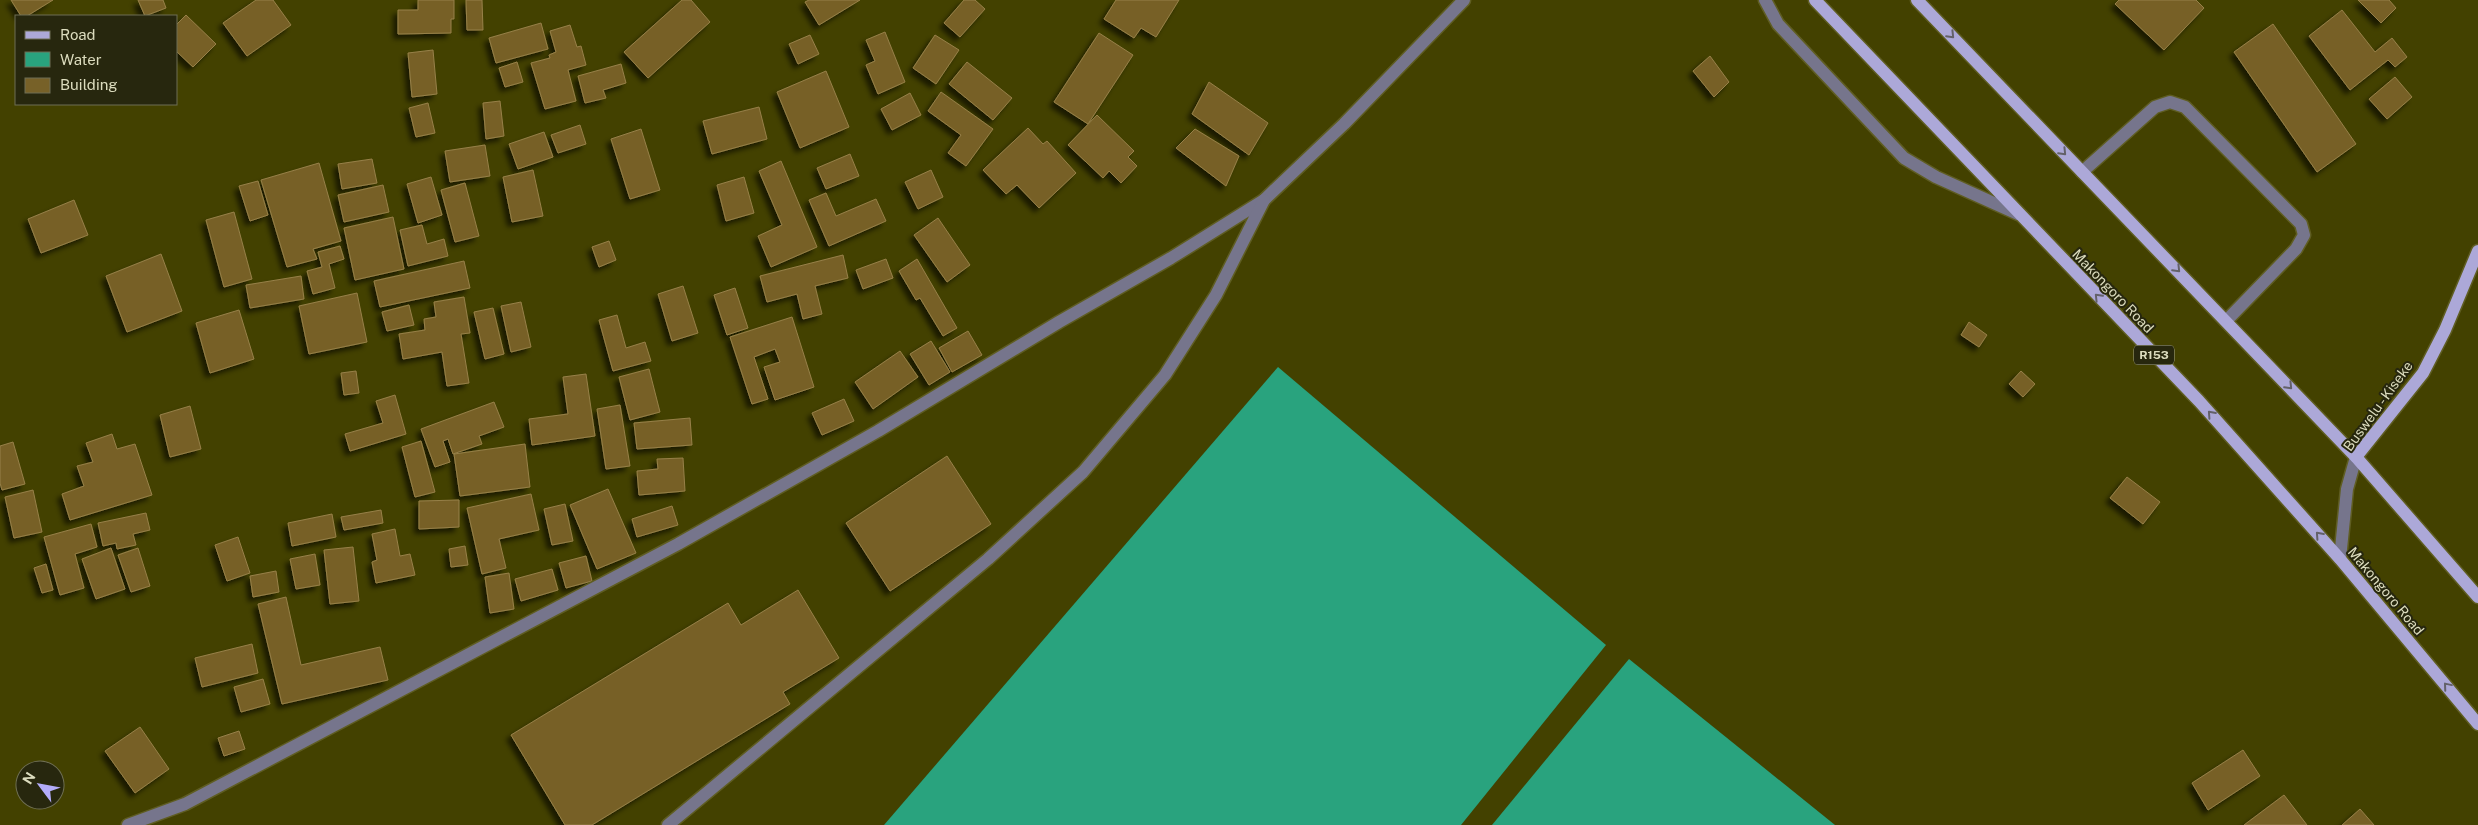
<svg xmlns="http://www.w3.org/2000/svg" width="2478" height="825" font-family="'Public Sans',sans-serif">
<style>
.water{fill:#29a37e}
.building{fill:#776128;stroke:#978048;filter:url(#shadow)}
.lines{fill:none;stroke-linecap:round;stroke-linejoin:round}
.minor-casing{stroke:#5f5d22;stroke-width:15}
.major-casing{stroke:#5f5d22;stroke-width:15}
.minor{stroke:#76758c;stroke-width:12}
.major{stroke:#aca8d8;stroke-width:12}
.oneway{stroke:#636169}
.labels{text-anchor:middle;stroke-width:4;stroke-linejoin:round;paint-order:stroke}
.shield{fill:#27270e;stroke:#a6a689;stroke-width:1}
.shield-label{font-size:12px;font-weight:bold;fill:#dcdcbe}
.street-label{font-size:14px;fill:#dcdcbe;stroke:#27270e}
</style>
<defs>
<filter id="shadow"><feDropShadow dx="-4.5" dy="4.5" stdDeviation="2.5" flood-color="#0009"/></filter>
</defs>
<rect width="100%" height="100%" fill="#434100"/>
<g class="water">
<polygon points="1278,367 1606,645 1461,825 884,825"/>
<polygon points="1629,659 1835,825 1492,825"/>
</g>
<g class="building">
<polygon points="11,0 53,0 27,16 21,16"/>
<polygon points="138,0 163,0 166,8 145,16"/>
<polygon points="256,0 273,0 291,25 247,56 223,23"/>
<polygon points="418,0 454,0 454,19 451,19 451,33 398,34 398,10 418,10"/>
<polygon points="466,0 482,0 483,30 467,30"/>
<polygon points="682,0 691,0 710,22 648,78 624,52"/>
<polygon points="809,0 860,0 819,25 805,2"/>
<polygon points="964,0 975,0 985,9 960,37 944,23"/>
<polygon points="1116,0 1179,0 1156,37 1141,28 1134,38 1104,19"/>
<polygon points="2119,0 2196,0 2204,8 2164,50 2115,4"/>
<polygon points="2358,0 2389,0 2396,8 2381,23"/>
<polygon points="2342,10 2375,52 2392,38 2407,57 2395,67 2388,60 2350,90 2309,36"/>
<polygon points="186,15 216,44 193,67 176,51 176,25"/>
<polygon points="541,23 548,49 496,63 489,38"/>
<polygon points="2273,24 2356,144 2317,172 2234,52"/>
<polygon points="570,25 577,47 581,46 586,65 568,70 576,101 545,109 531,63 550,58 549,55 556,52 550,31"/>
<polygon points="885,32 905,82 878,94 866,65 875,61 866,40"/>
<polygon points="1099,33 1133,55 1088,124 1054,102"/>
<polygon points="810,35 819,54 798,64 789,44"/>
<polygon points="935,35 959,50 936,84 913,68"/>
<polygon points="433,50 437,94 412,97 408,53"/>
<polygon points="1710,56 1729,82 1714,97 1693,71"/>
<polygon points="517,62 523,82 505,87 499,68"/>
<polygon points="967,62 1012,98 993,120 949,84"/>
<polygon points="621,64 626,83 603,90 606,98 585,103 578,76"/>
<polygon points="826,71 849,127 800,148 777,92"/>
<polygon points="2395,77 2412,97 2387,119 2369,99"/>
<polygon points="1209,82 1268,123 1249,155 1192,114"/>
<polygon points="941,92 993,129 966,166 948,153 961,135 928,111"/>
<polygon points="910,93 921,115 892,130 881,109"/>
<polygon points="500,101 504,136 486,139 483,103"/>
<polygon points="428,103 435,133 416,137 409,108"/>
<polygon points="759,107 767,139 712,154 703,121"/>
<polygon points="1097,115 1134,151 1128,157 1137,166 1121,183 1109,171 1103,178 1068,145"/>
<polygon points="580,125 586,144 558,153 551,135"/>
<polygon points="1028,128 1043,144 1047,141 1076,173 1039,208 1017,185 1006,194 983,170"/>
<polygon points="641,129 660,190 630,199 611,139"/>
<polygon points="1195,129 1239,156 1226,186 1176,148"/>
<polygon points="544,132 553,157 518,169 509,144"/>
<polygon points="485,145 490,176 450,182 445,151"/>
<polygon points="850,154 859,176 826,189 817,168"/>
<polygon points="372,159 377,183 342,189 338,164"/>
<polygon points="781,161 817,247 771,267 758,236 782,225 759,171"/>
<polygon points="319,163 341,241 313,249 317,259 287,267 261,180"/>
<polygon points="533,170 543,216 512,222 503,177"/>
<polygon points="931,170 943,197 918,209 905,182"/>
<polygon points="431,177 442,215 418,223 407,184"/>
<polygon points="744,177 754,213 726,221 717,185"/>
<polygon points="258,181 268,215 250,221 239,186"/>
<polygon points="465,183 479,236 455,242 441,190"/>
<polygon points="383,185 389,212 344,222 338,195"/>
<polygon points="826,193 836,216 876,199 886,221 829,246 809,200"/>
<polygon points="74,200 88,235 41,253 28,219"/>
<polygon points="234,212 252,279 224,287 206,220"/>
<polygon points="393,217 404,269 355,280 344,228"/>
<polygon points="938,218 970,265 947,282 914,235"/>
<polygon points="422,225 427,244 444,239 448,256 408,266 400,230"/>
<polygon points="609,241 616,260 599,267 592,247"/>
<polygon points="340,246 344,259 329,264 335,288 313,294 307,271 322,267 318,252"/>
<polygon points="161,254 182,311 127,332 106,276"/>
<polygon points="843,255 848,278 815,286 822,314 803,319 797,294 767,302 760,276"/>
<polygon points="886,259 893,278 863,289 856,270"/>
<polygon points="917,259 957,328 943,336 920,298 916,300 899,271"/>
<polygon points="464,261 470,288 380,307 374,281"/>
<polygon points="301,276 304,299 250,308 246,285"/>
<polygon points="683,286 698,333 672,341 658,294"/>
<polygon points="735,288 748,328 727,335 714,295"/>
<polygon points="357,293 367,342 309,354 299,306"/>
<polygon points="464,297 470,333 461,334 469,383 447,386 442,352 403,359 399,334 425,330 424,319 436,317 434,302"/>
<polygon points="521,302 531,347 511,352 501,306"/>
<polygon points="409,305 414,325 387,331 382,312"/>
<polygon points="493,308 504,354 485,359 474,312"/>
<polygon points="239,310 254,359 210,373 196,323"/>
<polygon points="617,315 626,348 645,342 651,361 613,371 599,320"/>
<polygon points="792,317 814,387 775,400 764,367 780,362 775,349 754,357 768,399 752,404 730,337"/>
<polygon points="1969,322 1987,335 1979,347 1961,335"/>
<polygon points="968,331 982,355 952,372 939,348"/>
<polygon points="931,341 950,372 929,385 910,354"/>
<polygon points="900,351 918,377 873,409 855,382"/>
<polygon points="649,369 660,412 630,420 619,377"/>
<polygon points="356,371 359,393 344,395 341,373"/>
<polygon points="2021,371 2035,384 2023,397 2009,384"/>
<polygon points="586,374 595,436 532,445 529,419 568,414 563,377"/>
<polygon points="395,395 406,434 350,451 345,434 383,423 376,401"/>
<polygon points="844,399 854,421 822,435 812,413"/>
<polygon points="494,402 504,427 479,436 482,444 453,454 448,439 443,441 450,462 435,467 421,429"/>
<polygon points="620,405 630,466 606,469 597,409"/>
<polygon points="190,406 201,449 170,457 160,415"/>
<polygon points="690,418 692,445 637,449 634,423"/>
<polygon points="112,434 117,449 135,444 152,495 70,520 62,494 84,486 77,466 93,462 86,443"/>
<polygon points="421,441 435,492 415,497 402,447"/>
<polygon points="13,442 25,484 2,490 0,483 0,446"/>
<polygon points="525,444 530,487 460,496 454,454"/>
<polygon points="947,456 991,524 890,591 846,523"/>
<polygon points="683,458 685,491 639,495 637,471 658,469 657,459"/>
<polygon points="2127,477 2160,502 2143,524 2110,498"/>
<polygon points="608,489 636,553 597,569 570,505"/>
<polygon points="33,490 42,532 14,538 5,497"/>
<polygon points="531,494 539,530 499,539 506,568 482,574 467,508"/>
<polygon points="459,500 459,527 419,529 419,501"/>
<polygon points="565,504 573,541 552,545 544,509"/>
<polygon points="672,506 678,525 637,537 632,519"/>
<polygon points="381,510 383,523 344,530 341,517"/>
<polygon points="146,513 150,530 133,534 136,545 117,549 116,543 103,546 98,523"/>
<polygon points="332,514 336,537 292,546 288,523"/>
<polygon points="91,524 97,547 75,554 84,588 60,595 44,537"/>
<polygon points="395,529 400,556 410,554 415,575 376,583 372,562 377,560 372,534"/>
<polygon points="238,537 250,573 227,581 215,545"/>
<polygon points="465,546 468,565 451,567 449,549"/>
<polygon points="353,547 359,601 330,604 324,550"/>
<polygon points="111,548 125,589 96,599 82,559"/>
<polygon points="138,548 150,586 131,592 118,555"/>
<polygon points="315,554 320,585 296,589 290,559"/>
<polygon points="586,556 592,581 566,588 559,563"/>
<polygon points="46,564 53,590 42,593 34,568"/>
<polygon points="552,569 558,590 521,601 515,579"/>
<polygon points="276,571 279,592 253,597 250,576"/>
<polygon points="509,573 514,609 490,613 485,577"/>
<polygon points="798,590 839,658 783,692 790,704 592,825 565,825 511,735 728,603 741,625"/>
<polygon points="286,597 301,665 380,647 388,680 282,704 258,604"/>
<polygon points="252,644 258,673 202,687 195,658"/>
<polygon points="263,679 270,704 241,712 234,687"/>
<polygon points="140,727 169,769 135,793 105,751"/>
<polygon points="239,731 245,749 224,756 218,738"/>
<polygon points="2243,750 2260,776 2208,810 2192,783"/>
<polygon points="2284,795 2307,825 2244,825"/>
<polygon points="2360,809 2374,825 2342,825"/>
</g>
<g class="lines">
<g class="minor-casing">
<g id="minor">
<polyline points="1765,0 1778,24 1904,158 1936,177 2018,214"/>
<polyline points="2082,172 2155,107 2170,102 2185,107 2301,224 2304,235 2296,249 2227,320"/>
<polyline points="2340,559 2347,489 2356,457"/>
<polyline points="128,825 185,804 678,544 878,431 1059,322 1171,258 1264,200 1344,124 1464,0"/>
<polyline points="668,825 988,559 1083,472 1165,375 1216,295 1264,200"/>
</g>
</g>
<g class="major-casing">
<g id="major">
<polyline points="1815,0 2199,401 2340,559 2478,724"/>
<polyline points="1917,0 2356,457 2478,597"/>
<polyline points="2356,457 2423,373 2445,330 2478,251"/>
</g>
</g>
<use href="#minor" class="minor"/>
<use href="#major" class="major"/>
</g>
<defs><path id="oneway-chevron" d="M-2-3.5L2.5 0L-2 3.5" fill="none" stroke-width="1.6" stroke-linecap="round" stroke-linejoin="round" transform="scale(1.25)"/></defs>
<g class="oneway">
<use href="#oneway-chevron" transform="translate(1951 35) rotate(46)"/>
<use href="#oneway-chevron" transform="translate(2063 152) rotate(46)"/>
<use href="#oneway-chevron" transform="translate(2177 269) rotate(46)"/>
<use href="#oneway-chevron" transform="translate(2098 297) rotate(-134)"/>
<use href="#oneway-chevron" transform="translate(2289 386) rotate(46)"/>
<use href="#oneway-chevron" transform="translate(2211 414) rotate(-132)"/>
<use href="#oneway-chevron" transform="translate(2319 535) rotate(-132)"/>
<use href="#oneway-chevron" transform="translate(2447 686) rotate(-130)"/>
</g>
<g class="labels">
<rect class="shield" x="2134" y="345.5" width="40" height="19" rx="4"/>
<g class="shield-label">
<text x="2154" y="359">R153</text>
</g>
<g class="street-label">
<text transform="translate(2113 291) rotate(46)" y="5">Makongoro Road</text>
<text transform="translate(2378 406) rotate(-54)" y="5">Buswelu - Kiseke</text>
<text transform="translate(2386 591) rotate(50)" y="5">Makongoro Road</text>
</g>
</g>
<rect x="15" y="15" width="162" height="90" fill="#27270e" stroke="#6f6f54"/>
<rect x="25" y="31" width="25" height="8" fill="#aca8d8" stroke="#6f6f54"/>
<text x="60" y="40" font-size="15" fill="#dcdcbe">Road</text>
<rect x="25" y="52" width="25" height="15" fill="#29a37e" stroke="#6f6f54"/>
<text x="60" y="65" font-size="15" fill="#dcdcbe">Water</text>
<rect x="25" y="78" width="25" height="15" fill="#776128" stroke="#6f6f54"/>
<text x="60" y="90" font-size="15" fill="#dcdcbe">Building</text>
<g transform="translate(40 785) rotate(302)"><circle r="24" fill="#27270e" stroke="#6f6f54"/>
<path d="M0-4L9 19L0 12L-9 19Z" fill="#b3acf9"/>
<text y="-8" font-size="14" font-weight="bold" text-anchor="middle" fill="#dcdcbe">N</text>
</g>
</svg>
